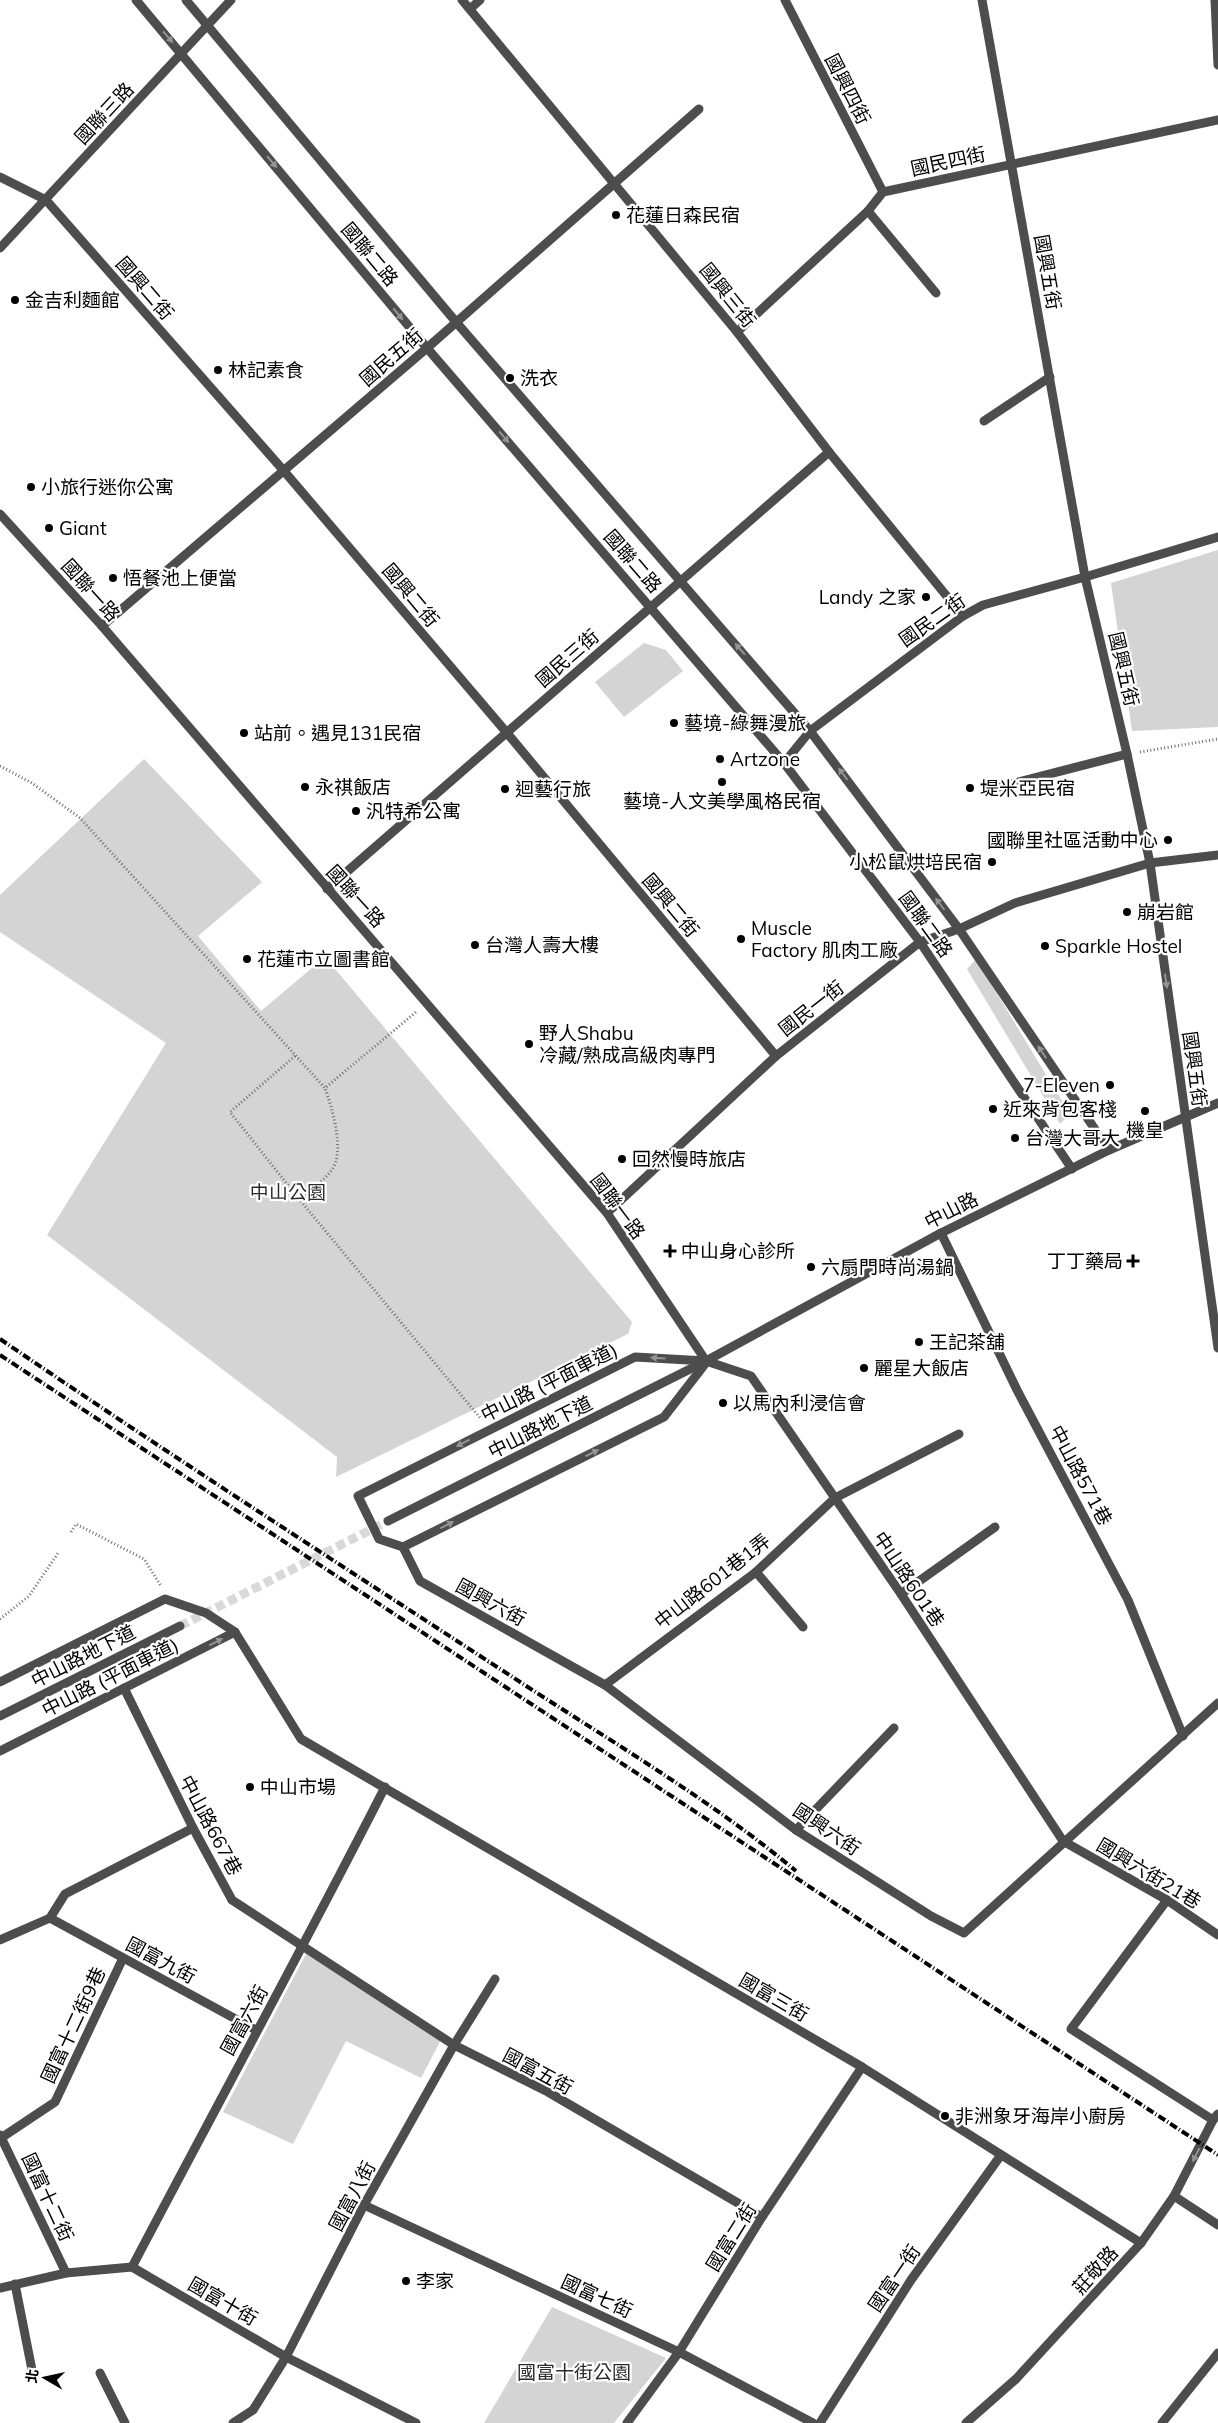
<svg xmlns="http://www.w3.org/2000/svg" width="1218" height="2423" font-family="Mulish,'Noto Sans TC',sans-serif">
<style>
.green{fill:#d4d4d4}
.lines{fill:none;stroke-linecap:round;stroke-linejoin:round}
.minor-tunnel{stroke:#d9d9d9;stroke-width:9;stroke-dasharray:9 4.5;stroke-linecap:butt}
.path{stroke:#6f6f6f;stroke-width:3;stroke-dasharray:1 2.5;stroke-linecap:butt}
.minor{stroke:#4d4d4d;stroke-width:9}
.rail{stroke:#000;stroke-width:4;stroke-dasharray:8 2.5 1 2.5;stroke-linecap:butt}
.oneway{fill:#949494}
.poi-dot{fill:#000;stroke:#fff;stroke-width:2}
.labels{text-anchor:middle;stroke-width:4.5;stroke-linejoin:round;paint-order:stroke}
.street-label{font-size:19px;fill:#000;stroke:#fff}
.poi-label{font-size:19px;fill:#000;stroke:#fff;text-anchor:start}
.park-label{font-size:19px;fill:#2b2b2b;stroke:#fff}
</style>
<rect width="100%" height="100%" fill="#fff"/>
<g class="green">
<polygon points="1218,550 1218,727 1132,731 1111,583"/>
<polygon points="644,643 666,650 683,671 624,717 595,682"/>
<polygon points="144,759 262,882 198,936 261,1011 325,957 632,1322 628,1334 336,1477 337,1457 47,1235 166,1043 0,932 0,895"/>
<polygon points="976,959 1070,1114 1060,1124 967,969"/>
<polygon points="306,1954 443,2036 421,2078 346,2041 293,2144 223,2112"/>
<polygon points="552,2307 666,2358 614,2423 484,2423"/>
</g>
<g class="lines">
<polyline class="minor-tunnel" points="180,1626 388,1521"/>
<g class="path">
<polyline points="1140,752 1218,739"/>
<polyline points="0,766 32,783 80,818 325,1088 416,1012"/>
<polyline points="295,1056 230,1112 299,1199 481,1419"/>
<path d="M299 1199C309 1190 323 1182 331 1171 346 1153 332 1108 325 1088"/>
<polyline points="71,1532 76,1524 144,1559 161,1586"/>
<polyline points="0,1619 29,1596 58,1553"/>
</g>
<g class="minor">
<polyline points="136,0 427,348 784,763 920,942 1072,1169"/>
<polyline points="186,0 456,322 810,731 959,929 1109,1150"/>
<polyline points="462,0 737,332 829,452 963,616"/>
<polyline points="785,0 883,192"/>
<polyline points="982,0 1085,577 1127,754 1150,863 1218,1348"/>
<polyline points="1215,0 1218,65"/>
<polyline points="470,9 480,0"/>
<polyline points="0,177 46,200 284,471 507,733 776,1056"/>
<polyline points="868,211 936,293"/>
<polyline points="0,248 231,0"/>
<polyline points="737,332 868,211 883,192 1218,120"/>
<polyline points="984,421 1050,377"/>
<polyline points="0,514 102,626 607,1213 706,1361"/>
<polyline points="102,626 427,348 699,109"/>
<polyline points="784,763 810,731 963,616 983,605 1085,577 1218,537"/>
<polyline points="999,787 1127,754"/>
<polyline points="327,889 829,452"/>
<polyline points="607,1213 776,1056 920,942 959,929 1015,903 1150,863 1218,855"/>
<polyline points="941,1233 1017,1390 1128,1600 1183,1736"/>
<polyline points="388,1521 706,1361 941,1233 1109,1150 1218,1103"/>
<polyline points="403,1547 379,1539 358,1496 635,1357 706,1361 751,1376 901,1594 1063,1841 1167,1900 1218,1935"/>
<polyline points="403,1547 420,1581 605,1685 796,1830 931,1916 964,1933 1218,1703"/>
<polyline points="403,1547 664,1417 705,1364"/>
<polyline points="756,1572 803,1627"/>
<polyline points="901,1594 995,1527"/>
<polyline points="0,1682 165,1599 206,1613 235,1632 301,1739 862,2067 1141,2243"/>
<polyline points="605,1685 756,1572 835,1498 959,1434"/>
<polyline points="124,1688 193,1828 232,1900 454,2045 548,2092 762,2217"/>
<polyline points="0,1716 180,1626"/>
<polyline points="0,1751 235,1632"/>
<polyline points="796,1830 894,1728"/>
<polyline points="1167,1900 1071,2029 1213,2120"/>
<polyline points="50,1918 256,2030"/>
<polyline points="0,1940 50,1918 65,1894 193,1828"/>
<polyline points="0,2135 66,2273"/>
<polyline points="1,2138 55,2102 123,1958"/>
<polyline points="1174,2196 1218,2225"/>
<polyline points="364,2205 679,2352 813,2423"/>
<path d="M132 2267C216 2107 303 1948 385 1787"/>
<polyline points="15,2284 33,2375"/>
<polyline points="0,2288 66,2273 132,2267 286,2357 416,2423"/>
<polyline points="100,2373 125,2423"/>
<polyline points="233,2423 253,2410 286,2357 364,2205 454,2045 495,1979"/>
<polyline points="627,2423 679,2352 762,2217 862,2067"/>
<polyline points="820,2423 911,2280 1001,2155"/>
<polyline points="966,2423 1016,2379 1141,2243 1174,2196 1213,2120 1218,2114"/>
<polyline points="1162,2423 1218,2353"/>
</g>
<g class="rail">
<path d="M0 1339C170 1455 342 1566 514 1678 607 1739 711 1800 796 1871"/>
<polyline points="0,1355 1218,2155"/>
</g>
</g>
<defs><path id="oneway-solid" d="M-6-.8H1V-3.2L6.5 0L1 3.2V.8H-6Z" transform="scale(1.25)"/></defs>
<g class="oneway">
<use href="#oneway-solid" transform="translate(168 37) rotate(49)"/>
<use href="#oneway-solid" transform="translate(272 162) rotate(50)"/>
<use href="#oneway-solid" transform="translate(398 314) rotate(50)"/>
<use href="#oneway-solid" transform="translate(504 437) rotate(49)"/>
<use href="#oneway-solid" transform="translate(740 649) rotate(-131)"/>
<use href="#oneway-solid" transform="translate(843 774) rotate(-127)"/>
<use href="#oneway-solid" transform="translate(940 904) rotate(-127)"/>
<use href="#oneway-solid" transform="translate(1166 981) rotate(82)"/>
<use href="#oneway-solid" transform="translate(1042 1052) rotate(-124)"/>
<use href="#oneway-solid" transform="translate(658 1358) rotate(-176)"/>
<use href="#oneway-solid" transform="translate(463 1443) rotate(153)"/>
<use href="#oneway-solid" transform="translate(592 1453) rotate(-27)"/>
<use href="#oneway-solid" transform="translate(447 1525) rotate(-27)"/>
<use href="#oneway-solid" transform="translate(216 1642) rotate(-27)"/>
<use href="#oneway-solid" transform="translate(1196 2155) rotate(117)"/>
</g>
<g class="poi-dot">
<circle cx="616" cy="215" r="5"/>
<circle cx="15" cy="300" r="5"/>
<circle cx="218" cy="370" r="5"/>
<circle cx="510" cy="378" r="5"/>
<circle cx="31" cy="487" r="5"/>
<circle cx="49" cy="528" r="5"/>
<circle cx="113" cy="578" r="5"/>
<circle cx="926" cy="597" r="5"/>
<circle cx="674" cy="723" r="5"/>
<circle cx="244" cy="733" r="5"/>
<circle cx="720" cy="759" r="5"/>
<circle cx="722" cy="782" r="5"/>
<circle cx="305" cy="787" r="5"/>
<circle cx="970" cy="788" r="5"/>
<circle cx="505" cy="789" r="5"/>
<circle cx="356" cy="811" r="5"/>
<circle cx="1168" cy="840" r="5"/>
<circle cx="992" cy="862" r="5"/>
<circle cx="1127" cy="912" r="5"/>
<circle cx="741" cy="939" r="5"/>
<circle cx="475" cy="945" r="5"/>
<circle cx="1045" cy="946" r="5"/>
<circle cx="247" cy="959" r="5"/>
<circle cx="529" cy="1044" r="5"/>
<circle cx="1110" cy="1085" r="5"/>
<circle cx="993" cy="1109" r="5"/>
<circle cx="1145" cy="1111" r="5"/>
<circle cx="1015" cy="1138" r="5"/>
<circle cx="622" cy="1159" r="5"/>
<path d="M667.5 1243.5h5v5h5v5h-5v5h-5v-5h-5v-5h5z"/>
<path d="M1130.5 1253.5h5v5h5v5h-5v5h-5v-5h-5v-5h5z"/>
<circle cx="811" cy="1267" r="5"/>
<circle cx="919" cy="1342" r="5"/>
<circle cx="864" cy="1368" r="5"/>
<circle cx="723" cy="1403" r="5"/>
<circle cx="250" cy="1787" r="5"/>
<circle cx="945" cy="2116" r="5"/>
<circle cx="406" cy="2281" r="5"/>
</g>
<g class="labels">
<g class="street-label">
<text transform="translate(848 89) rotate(63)" y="7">國興四街</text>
<text transform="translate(104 113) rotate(-47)" y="7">國聯三路</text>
<text transform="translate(948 161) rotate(-12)" y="7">國民四街</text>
<text transform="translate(370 254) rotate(50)" y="7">國聯二路</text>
<text transform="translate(1048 272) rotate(80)" y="7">國興五街</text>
<text transform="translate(145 288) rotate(49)" y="7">國興二街</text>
<text transform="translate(728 295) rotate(51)" y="7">國興三街</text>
<text transform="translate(391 357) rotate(-41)" y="7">國民五街</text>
<text transform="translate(633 561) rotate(49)" y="7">國聯二路</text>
<text transform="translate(91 590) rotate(48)" y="7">國聯一路</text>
<text transform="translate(411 595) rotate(50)" y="7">國興二街</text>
<text transform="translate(932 620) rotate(-35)" y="7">國民二街</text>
<text transform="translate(567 658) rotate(-41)" y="7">國民三街</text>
<text transform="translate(1124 669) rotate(77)" y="7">國興五街</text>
<text transform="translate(356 896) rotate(48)" y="7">國聯一路</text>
<text transform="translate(671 905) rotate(50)" y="7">國興二街</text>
<text transform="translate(926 924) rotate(54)" y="7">國聯二路</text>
<text transform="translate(811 1008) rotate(-38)" y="7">國民一街</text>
<text transform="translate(1195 1069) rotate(82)" y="7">國興五街</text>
<text transform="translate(618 1206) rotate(53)" y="7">國聯一路</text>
<text transform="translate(951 1210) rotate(-27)" y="7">中山路</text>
<text transform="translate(549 1382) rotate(-27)" y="7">中山路 (平面車道)</text>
<text transform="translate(540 1427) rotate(-27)" y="7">中山路地下道</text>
<text transform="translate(1081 1475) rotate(62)" y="7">中山路571巷</text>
<text transform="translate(909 1579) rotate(56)" y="7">中山路601巷</text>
<text transform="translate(712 1581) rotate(-38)" y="7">中山路601巷1弄</text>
<text transform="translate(491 1602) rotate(29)" y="7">國興六街</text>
<text transform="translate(83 1656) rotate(-27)" y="7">中山路地下道</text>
<text transform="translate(110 1677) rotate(-27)" y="7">中山路 (平面車道)</text>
<text transform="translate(211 1825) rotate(62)" y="7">中山路667巷</text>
<text transform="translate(827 1829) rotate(34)" y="7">國興六街</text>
<text transform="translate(1149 1873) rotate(31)" y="7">國興六街21巷</text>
<text transform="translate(161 1960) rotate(28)" y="7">國富九街</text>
<text transform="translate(774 1997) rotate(30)" y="7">國富三街</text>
<text transform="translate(244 2020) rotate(-61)" y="7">國富六街</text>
<text transform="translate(73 2025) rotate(-65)" y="7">國富十二街9巷</text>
<text transform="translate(538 2071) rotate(28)" y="7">國富五街</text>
<text transform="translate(352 2196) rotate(-62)" y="7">國富八街</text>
<text transform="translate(48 2197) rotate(65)" y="7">國富十二街</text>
<text transform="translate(731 2237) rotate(-58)" y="7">國富二街</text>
<text transform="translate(1095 2270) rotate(-48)" y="7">莊敬路</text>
<text transform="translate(894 2278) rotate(-56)" y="7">國富一街</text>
<text transform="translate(597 2296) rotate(25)" y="7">國富七街</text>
<text transform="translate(223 2301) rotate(30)" y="7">國富十街</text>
</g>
<g class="poi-label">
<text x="626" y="222">花蓮日森民宿</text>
<text x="25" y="307">金吉利麵館</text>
<text x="228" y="377">林記素食</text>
<text x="520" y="385">洗衣</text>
<text x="41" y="494">小旅行迷你公寓</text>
<text x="59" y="535">Giant</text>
<text x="123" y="585">悟餐池上便當</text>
<text x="916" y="604" text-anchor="end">Landy 之家</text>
<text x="684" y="730">藝境-綠舞漫旅</text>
<text x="254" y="740">站前。遇見131民宿</text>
<text x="730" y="766">Artzone</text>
<text x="315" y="794">永祺飯店</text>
<text x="980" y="795">堤米亞民宿</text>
<text x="515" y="796">迴藝行旅</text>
<text x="722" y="808" text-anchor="middle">藝境-人文美學風格民宿</text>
<text x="366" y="818">汎特希公寓</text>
<text x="1158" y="847" text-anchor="end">國聯里社區活動中心</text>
<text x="982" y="869" text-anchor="end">小松鼠烘培民宿</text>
<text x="1137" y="919">崩岩館</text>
<text x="751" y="935">Muscle<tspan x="751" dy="22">Factory 肌肉工廠</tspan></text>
<text x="485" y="952">台灣人壽大樓</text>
<text x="1055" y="953">Sparkle Hostel</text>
<text x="257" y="966">花蓮市立圖書館</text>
<text x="539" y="1040">野人Shabu<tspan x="539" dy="22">冷藏/熟成高級肉專門</tspan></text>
<text x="1100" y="1092" text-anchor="end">7-Eleven</text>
<text x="1003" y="1116">近來背包客棧</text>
<text x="1145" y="1137" text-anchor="middle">機皇</text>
<text x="1025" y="1145">台灣大哥大</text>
<text x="632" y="1166">回然慢時旅店</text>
<text x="681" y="1258">中山身心診所</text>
<text x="1123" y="1268" text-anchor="end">丁丁藥局</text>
<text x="821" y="1274">六扇門時尚湯鍋</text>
<text x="929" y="1349">王記茶舖</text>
<text x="874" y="1375">麗星大飯店</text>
<text x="733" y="1410">以馬內利浸信會</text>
<text x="260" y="1794">中山市場</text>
<text x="955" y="2123">非洲象牙海岸小廚房</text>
<text x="416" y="2288">李家</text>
</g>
<g class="park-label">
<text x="288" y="1199">中山公園</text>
<text x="574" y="2379">國富十街公園</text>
</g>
</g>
<g transform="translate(45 2378) rotate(279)" stroke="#ffffff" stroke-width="4" paint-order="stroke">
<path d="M0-4L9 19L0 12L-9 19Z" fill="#000000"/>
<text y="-8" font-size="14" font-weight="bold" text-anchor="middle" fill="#000000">北</text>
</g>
</svg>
